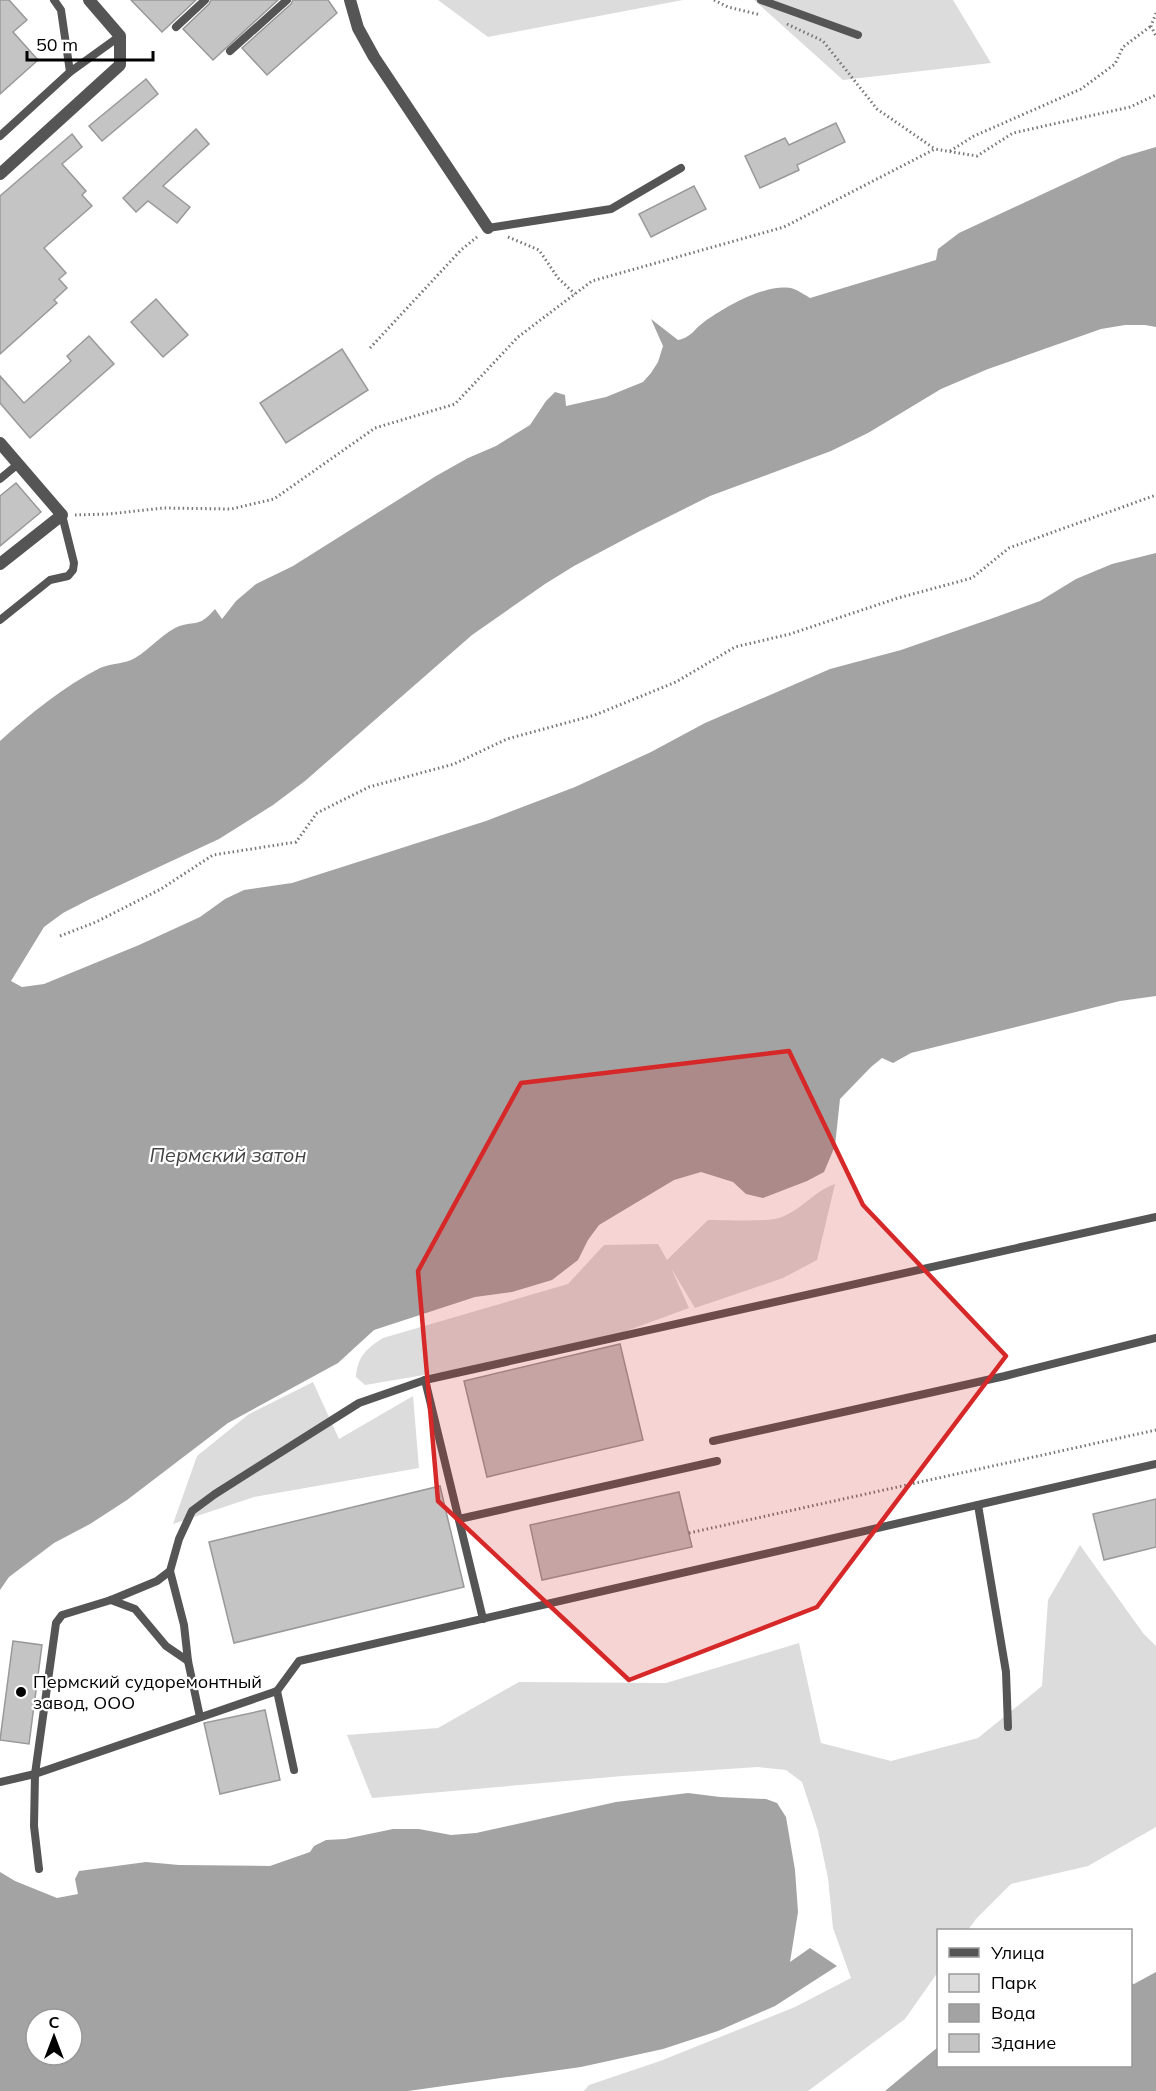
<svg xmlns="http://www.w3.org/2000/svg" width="1156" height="2091" font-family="Mulish,sans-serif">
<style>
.green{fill:#dcdcdc}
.water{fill:#a3a3a3;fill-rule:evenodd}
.building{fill:#c4c4c4;stroke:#999;stroke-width:1.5}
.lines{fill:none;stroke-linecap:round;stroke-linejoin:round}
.path{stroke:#777;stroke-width:3;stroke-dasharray:1.5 3;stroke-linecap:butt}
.lane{stroke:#555;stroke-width:8}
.street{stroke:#555;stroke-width:12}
.marked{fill:#d62828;fill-opacity:0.2;stroke:#d62828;stroke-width:4.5;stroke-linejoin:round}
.poi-dot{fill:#000;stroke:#fff;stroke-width:2}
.labels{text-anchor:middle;stroke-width:4.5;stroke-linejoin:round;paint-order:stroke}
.poi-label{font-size:18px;fill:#000;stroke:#fff;text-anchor:start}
.water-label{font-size:20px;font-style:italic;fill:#444;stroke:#fff}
</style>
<rect width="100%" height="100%" fill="#fff"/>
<g class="green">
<polygon points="438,0 683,0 488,37"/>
<polygon points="754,0 953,0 991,63 843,80"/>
<path d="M835 1184 817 1260 783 1278 695 1308 671 1268 689 1308 577 1349 365 1385 356 1377C357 1357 367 1348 383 1338L568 1284 604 1245 658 1244 667 1260 708 1220C724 1220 767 1222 779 1218 801 1211 814 1191 835 1184Z"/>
<polygon points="313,1382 339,1439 413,1396 419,1468 254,1497 173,1524 197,1456 249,1414"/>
<polygon points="1080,1545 1143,1633 1156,1646 1156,1827 1088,1866 1011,1884 976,1919 968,1930 938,1930 938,1972 905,2019 808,2091 584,2091 589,2085 660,2061 795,2007 851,1978 833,1928 828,1878 818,1831 802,1782 786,1770 758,1767 623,1776 372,1798 347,1735 438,1728 519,1682 666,1683 799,1643 821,1743 891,1761 978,1738 1042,1686 1048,1600"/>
</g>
<g class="water">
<path d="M1156 147V327L1145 325H1125L1101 329 988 369 941 389 868 433 831 451 710 496 640 531 574 566 545 584 472 635 305 781 273 805 219 839 90 899 63 913 44 927 11 981 22 987 44 984 139 945 200 917 225 899 244 890 292 883 486 821 575 787 651 752 705 723 830 669 901 650 996 617 1040 601 1076 579 1112 564 1156 553V996L1120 1001 911 1053 893 1063 882 1058 871 1067 840 1099 835 1146 824 1172 807 1181 763 1198 746 1194 733 1182 701 1172 674 1180 599 1225 588 1240 578 1260 552 1280 512 1292 475 1297 374 1330 338 1363 228 1423 127 1500 90 1524 54 1543 9 1577 0 1590V741C30 714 64 686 100 668 111 663 125 664 135 658 149 650 160 636 175 628 194 619 197 630 215 609L222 619 236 601 256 584 293 566 436 476 468 458 496 446 530 425 546 401 555 392 565 395 566 406 606 397 643 382 651 373 658 362 663 346 651 319 678 340C692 337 693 330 704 322 723 308 769 281 794 289 799 291 805 295 810 298L936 260 938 249 959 233 1122 157Z"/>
<path d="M688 1793 720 1797 766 1799 777 1803 786 1817 795 1870 798 1912 790 1962 810 1948 837 1966 775 2006 718 2031 663 2049 581 2067 408 2091H0V1872L15 1881 57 1898 78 1894 75 1879 79 1871 146 1862 179 1865 270 1866 310 1852 314 1846 326 1840 345 1839 393 1829H419L451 1835 476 1833 616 1802ZM36 2019H72V2055H36Z"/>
<polygon points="1156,1972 1156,2091 885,2091 938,2047 938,2066 1130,2066 1131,1983 1134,1984"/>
</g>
<g class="building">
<polygon points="0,0 9,0 27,20 13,32 38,60 0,94"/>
<polygon points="131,0 196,0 162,32"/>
<polygon points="211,0 278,0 213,60 183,29 209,4"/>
<polygon points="293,0 328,0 337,13 267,75 242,48 291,4"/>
<polygon points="146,79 158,94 102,141 89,126"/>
<polygon points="836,123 845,142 797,165 799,170 760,188 745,156 785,138 789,145"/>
<polygon points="196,129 209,144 163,186 190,207 177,223 148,201 136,212 123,198"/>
<polygon points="72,134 82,147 62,164 86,191 82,195 92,206 44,248 66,273 59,279 67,288 54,300 57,303 0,354 0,196"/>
<polygon points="694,186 706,209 651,237 639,214"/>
<polygon points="156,299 188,335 163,357 131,322"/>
<polygon points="89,336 114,364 30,438 0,403 0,376 24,403 71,361 67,356"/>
<polygon points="342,349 368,390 286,443 260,403"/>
<polygon points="16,483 41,512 0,546 0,496"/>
<polygon points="620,1344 643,1440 487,1477 464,1381"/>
<polygon points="440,1486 464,1587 234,1643 209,1542"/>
<polygon points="679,1492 692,1547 542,1580 530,1525"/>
<polygon points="1156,1499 1156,1547 1104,1560 1093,1514"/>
<polygon points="13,1641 42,1645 29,1744 0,1740"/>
<polygon points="265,1710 280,1780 220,1794 204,1723"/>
</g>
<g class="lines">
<g class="path">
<polyline points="714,0 728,7 761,15"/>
<polyline points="1156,13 1151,26 1156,36"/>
<polyline points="787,24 823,41 877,109 935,149"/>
<polyline points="950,151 974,136 1081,89 1115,64 1123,47 1151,26"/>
<polyline points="508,237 539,250 558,278 575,294"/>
<polyline points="370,348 461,250 477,237"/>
<polyline points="75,515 109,514 163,508 231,509 274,499 375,428 455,404 518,337 592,281 784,227 935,149 977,156 1013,133 1130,107 1156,95"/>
<polyline points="60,936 96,922 161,889 213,855 296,842 317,813 369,787 454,764 507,739 595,715 676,682 735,647 790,634 898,598 972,578 1009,548 1156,495"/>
<polyline points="689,1533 1156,1430"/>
</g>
<g class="lane">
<polyline points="761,0 858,35"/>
<polyline points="176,27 205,0"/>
<polyline points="230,51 287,0"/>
<polyline points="70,72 120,36"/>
<polyline points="0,136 70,72 61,10 54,0"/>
<polyline points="488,228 611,209 681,168"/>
<polyline points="0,479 18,464"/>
<polyline points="0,620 50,580 68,576 73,570 74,563 62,515"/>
<polyline points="425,1380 483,1619"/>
<polyline points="713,1441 1005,1376 1156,1338"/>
<polyline points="978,1505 1006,1672 1008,1727"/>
<polyline points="459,1519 717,1461"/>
<polyline points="170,1571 184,1625 188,1661 200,1717"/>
<polyline points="111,1600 135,1609 166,1646 188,1661"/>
<polyline points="277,1691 294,1770"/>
<polyline points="0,1782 35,1774 277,1691 299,1661 1156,1464"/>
<polyline points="39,1869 34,1826 35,1774 56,1623 62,1615 111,1600 157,1581 170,1571 179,1539 192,1511 215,1494 359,1403 425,1380 1156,1217"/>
</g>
<g class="street">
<polyline points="350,0 358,28 374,57 488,228"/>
<polyline points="0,174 120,65 120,36 89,0"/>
<polyline points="0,443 62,515 0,564"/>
</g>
</g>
<path class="marked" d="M789 1051 863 1205 1006 1356 817 1607 629 1680 438 1501 418 1271 521 1083Z"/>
<circle class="poi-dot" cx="21" cy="1692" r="6"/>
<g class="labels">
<g class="poi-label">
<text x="33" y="1688">Пермский судоремонтный<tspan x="33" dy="21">завод, ООО</tspan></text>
</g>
<g class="water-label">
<text x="228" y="1162">Пермский затон</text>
</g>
</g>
<rect x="937" y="1929" width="195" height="138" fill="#ffffff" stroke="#999999" stroke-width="1.5"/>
<rect x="949" y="1948" width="30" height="9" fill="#555555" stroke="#999999" stroke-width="1.5"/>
<text x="991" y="1959" font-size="18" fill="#000000">Улица</text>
<rect x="949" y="1974" width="30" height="18" fill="#dcdcdc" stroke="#999999" stroke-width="1.5"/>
<text x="991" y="1989" font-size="18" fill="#000000">Парк</text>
<rect x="949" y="2004" width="30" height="18" fill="#a3a3a3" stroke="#999999" stroke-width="1.5"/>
<text x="991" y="2019" font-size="18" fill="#000000">Вода</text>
<rect x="949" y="2034" width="30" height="18" fill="#c4c4c4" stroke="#999999" stroke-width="1.5"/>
<text x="991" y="2049" font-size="18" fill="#000000">Здание</text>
<g transform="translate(54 2037)"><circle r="28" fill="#ffffff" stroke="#999999" stroke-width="1.5"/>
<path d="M0-4.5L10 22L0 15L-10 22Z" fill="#000000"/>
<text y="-9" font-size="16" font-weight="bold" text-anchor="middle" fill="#000000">С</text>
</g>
<path d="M27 51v9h126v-9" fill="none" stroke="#000000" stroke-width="3"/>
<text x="36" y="51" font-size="18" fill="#000000" stroke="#ffffff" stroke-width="4.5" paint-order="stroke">50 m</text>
</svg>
